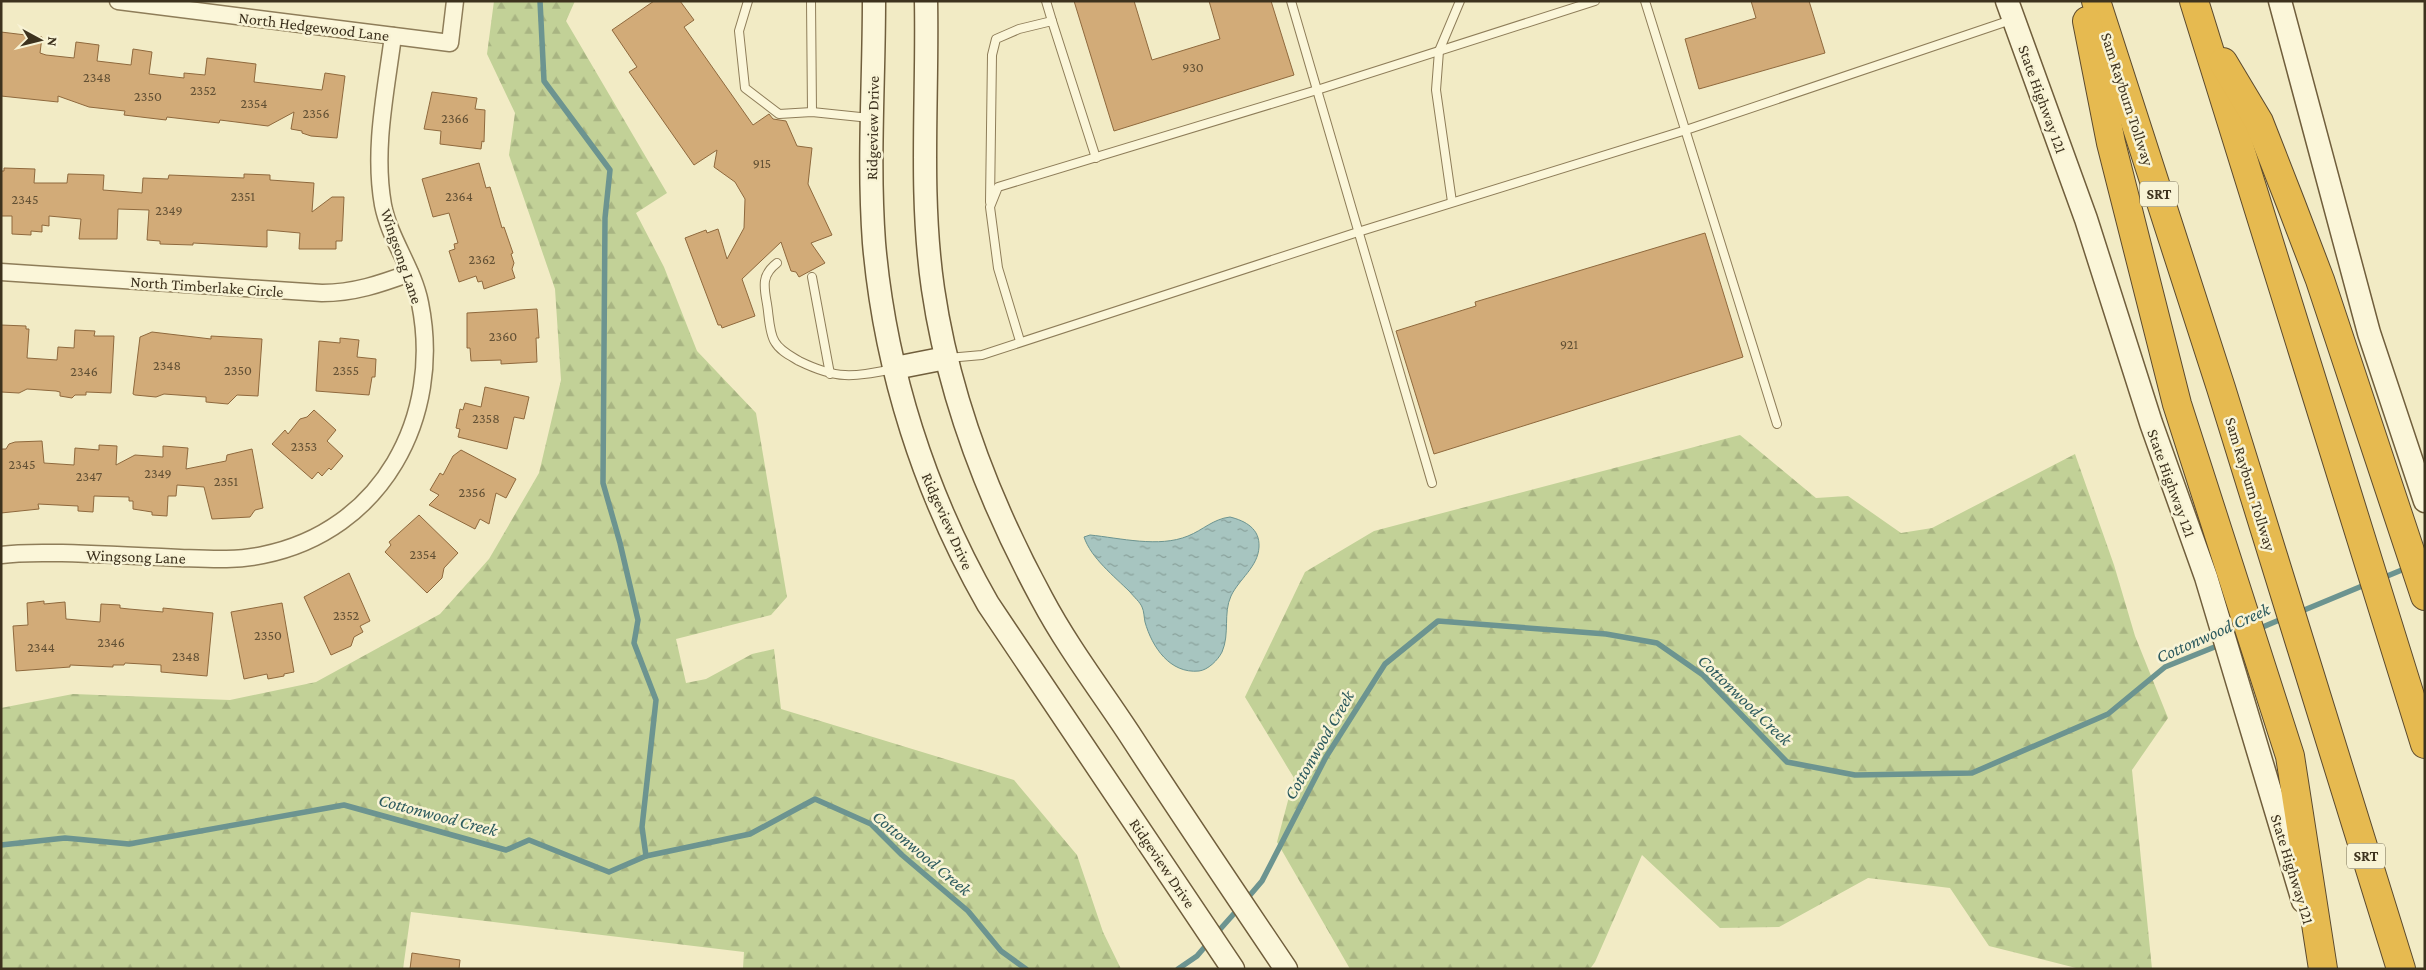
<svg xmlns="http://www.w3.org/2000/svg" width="2426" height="970" font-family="'Crimson Pro',serif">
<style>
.forest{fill:url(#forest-firs)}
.water{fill:url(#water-ripples);stroke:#6c9490}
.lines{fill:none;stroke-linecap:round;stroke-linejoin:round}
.stream{stroke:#6c9490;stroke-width:5.5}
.building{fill:#d2ab78;stroke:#8f693d}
.service-casing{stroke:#8e7d59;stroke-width:10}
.minor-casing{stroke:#8e7d59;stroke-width:19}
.secondary-casing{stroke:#705e3c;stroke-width:25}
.motorway-casing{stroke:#5c4a2d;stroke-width:30}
.service{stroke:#fbf6d9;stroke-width:8}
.minor{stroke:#fbf6d9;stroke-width:16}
.secondary{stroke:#fbf6d9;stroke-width:22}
.motorway{stroke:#e6ba50;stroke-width:28}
.labels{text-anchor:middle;stroke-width:5;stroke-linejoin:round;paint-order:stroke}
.number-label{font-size:14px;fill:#625034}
.shield{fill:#f8f3d5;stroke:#756c55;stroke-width:1}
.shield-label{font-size:15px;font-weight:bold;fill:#3d321e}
.street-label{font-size:16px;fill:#3d321e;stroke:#f8f3d5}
.water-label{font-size:18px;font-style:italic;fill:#2c5a5e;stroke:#f8f3d5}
</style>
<defs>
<pattern id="forest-firs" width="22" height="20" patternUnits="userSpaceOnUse" patternTransform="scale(1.25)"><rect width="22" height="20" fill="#c2d197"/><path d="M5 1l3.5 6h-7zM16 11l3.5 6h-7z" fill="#a8b482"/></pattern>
<pattern id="water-ripples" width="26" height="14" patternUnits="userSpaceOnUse" patternTransform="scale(1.25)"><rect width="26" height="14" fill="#a7c5c0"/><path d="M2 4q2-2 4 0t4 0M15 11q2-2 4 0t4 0" fill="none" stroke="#89a19b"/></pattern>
</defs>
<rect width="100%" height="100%" fill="#f2ebc5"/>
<g class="forest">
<polygon points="494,1 575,1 566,21 667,193 636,213 664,267 697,351 756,413 787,597 771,615 676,639 686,683 706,679 752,654 774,649 781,709 1014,780 1077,855 1103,932 1121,969 752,969 743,968 744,952 411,912 403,969 1,969 1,708 73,694 230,700 316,682 440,614 489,559 539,473 561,380 555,289 509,155 515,113 487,54"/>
<polygon points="1740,435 1816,498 1848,496 1901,533 1932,528 2075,454 2114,565 2135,636 2168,718 2132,770 2152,969 2080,969 1989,946 1950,888 1868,878 1779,927 1720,928 1642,855 1595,962 1590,969 1350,969 1277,842 1294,778 1245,697 1305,572 1374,531"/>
</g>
<path class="water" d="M1230 517C1246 521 1260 529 1259 547 1258 567 1239 579 1231 596 1223 613 1230 634 1222 652 1218 660 1208 670 1199 671 1170 674 1152 647 1145 622 1144 617 1144 611 1142 607 1140 602 1134 597 1130 592 1114 576 1091 558 1084 537L1090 535C1120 538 1159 548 1188 536 1203 530 1213 519 1230 517Z"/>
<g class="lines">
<g class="stream">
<polyline points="540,1 544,81 610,170 605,218 603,483 620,543 638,620 634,643 656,700 642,827 646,856"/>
<polyline points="2380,579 2409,567"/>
<polyline points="2297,613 2367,584"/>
<polyline points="2258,629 2284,618"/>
<polyline points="1,845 65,838 129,844 344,805 506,850 529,840 609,872 646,856 750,834 815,799 871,824 902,855 968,911 1001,951 1026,969"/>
<polyline points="1245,901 1262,881 1326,757 1385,664 1438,621 1606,634 1657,643 1703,675 1787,762 1855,775 1972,773 2108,714 2165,667 2222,644"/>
<polyline points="1215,935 1239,908"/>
<polyline points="1178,969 1197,956 1209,942"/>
</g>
</g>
<g class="building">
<polygon points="654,1 680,1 694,20 684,27 753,125 769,114 773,119 786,121 797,146 812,148 808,184 832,235 811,243 825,263 799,277 796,272 791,271 781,242 742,279 755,316 722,328 721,325 718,325 685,238 706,230 707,233 718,229 727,259 744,228 745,199 735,182 714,167 717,150 694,165 629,72 637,67 612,30"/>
<polygon points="1074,1 1134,1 1152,60 1220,39 1209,1 1271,1 1294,75 1114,131"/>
<polygon points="1751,1 1809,1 1825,53 1699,89 1685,39 1756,18"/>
<polygon points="1,32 42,37 40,53 46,55 74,58 76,42 99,45 97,61 131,65 133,49 152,52 149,74 184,78 184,73 205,75 207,58 256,64 254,82 322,90 325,73 345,76 337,138 311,136 302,133 302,131 291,129 294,112 268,126 220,120 219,123 167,117 166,120 124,115 125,111 89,107 58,96 58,102 1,96"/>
<polygon points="432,92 477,98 475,109 485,110 484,142 482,141 481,149 440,144 441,131 424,129"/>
<polygon points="479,163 486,188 490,187 502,228 504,227 513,253 511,254 514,263 512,269 515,278 484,289 482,281 478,282 476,276 459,282 449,251 455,249 454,244 458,243 449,213 433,217 422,179"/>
<polygon points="4,168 35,169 34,183 67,183 68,174 104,175 103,190 142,193 143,178 168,179 169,175 244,178 244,174 270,175 270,180 314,183 312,212 332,197 344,197 342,241 336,241 336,249 299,249 300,233 267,230 267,247 193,243 193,245 160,244 160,241 147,240 149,210 118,209 117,239 79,239 81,219 49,216 49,226 42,225 42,232 31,231 31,235 12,234 12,216 1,216 1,171 4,171"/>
<polygon points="1705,233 1743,357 1434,454 1396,331 1476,306 1475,302"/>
<polygon points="537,309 539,338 536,338 537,362 501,364 501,360 471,361 470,348 467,348 467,313"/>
<polygon points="1,325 26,326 26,329 29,329 27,358 57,360 58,347 74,348 75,330 95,331 94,336 114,336 111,393 86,392 86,395 75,395 72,398 60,396 60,392 56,391 27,389 19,393 1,392"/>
<polygon points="152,332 211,339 211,336 262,339 258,396 237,395 228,404 206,402 206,397 164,394 156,397 135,395 133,394 140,337"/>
<polygon points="340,338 359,340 357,357 376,359 375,377 372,377 369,395 316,391 319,341 340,343"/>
<polygon points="485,387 529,397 524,419 514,417 507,449 458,437 460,429 456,428 460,409 463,410 465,403 481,407"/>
<polygon points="314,410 336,430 327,441 343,456 331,470 329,468 322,476 318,472 312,479 272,444 285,430 288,434 300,419 307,417"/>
<polygon points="42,441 44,463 74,465 75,448 99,450 99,445 117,446 116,465 135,455 163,457 163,446 188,448 186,469 226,461 227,455 252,449 263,508 255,510 250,517 212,519 204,487 177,485 176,496 168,496 167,516 152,515 152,512 133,509 133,501 129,501 129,497 94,496 93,512 78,511 78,506 38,504 39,509 1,513 1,449 6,449 9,444 15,442"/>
<polygon points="461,450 516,479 506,498 496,493 489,524 480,519 475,529 429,505 439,495 430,490 440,473 443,475 453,456"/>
<polygon points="419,515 458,553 444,568 442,578 427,593 385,552 391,545 389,542"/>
<polygon points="349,573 370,621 360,626 363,632 354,637 351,646 331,655 304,597"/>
<polygon points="44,601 44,604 65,602 66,619 100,622 101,604 120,605 120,608 129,609 163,612 163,608 213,613 207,676 161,672 161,665 125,663 124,665 113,665 113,667 70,665 70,667 16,671 13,626 28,625 27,603"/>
<polygon points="282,603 294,672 284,674 284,676 268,679 267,674 244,679 231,612"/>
<polygon points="412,953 460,960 459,969 410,969"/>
</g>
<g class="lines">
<g class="service-casing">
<g id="service">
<polyline points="748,1 739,31 745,88 779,114 812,112 870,118"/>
<polyline points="811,1 812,112"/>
<polyline points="1046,1 1052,21"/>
<polyline points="1291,1 1432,483"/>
<polyline points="1645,1 1777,424"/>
<polyline points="990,202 992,55 996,39 1019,29 1052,21 1096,158"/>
<polyline points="1452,202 1436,90 1439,51 1460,1"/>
<path d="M777 263C761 275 764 287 767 304 769 315 769 333 775 342 780 351 791 356 799 361 838 380 852 377 893 369"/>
<polyline points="812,277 830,374"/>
<polyline points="1020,341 998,268 990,207 998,187 1317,90 1595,1"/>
<polyline points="948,358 982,355 1358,232 1686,130 2011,20"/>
</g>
</g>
<g class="minor-casing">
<g id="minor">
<polyline points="118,1 450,43 455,1"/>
<path d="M1 272 322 293C354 293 380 284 410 273"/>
<path d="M1 555C21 552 42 553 62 553 102 554 141 556 180 558 208 559 236 561 263 555 382 531 443 417 420 303 413 268 390 240 383 205 373 149 386 91 393 36"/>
</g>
</g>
<g class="secondary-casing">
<g id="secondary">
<path d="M874 1C874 82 868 162 874 243 885 370 925 494 988 604L1233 969"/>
<path d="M926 1C928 97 919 193 933 289 949 398 990 503 1042 599 1068 648 1102 692 1132 738 1182 815 1234 892 1286 969"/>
<polyline points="2007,1 2086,219 2151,423 2206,577 2303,901"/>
<polyline points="2280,1 2369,333 2425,501"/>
<polyline points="895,368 946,358"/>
</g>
</g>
<g class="motorway-casing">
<g id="motorway">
<polyline points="2096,1 2221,388 2401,969"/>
<polyline points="2194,1 2425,744"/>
<polyline points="2087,21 2111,143 2177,404 2290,756 2323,969"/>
<polyline points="2223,62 2259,122 2291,204 2320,280 2425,596"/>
</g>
</g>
<use href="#service" class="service"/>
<use href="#minor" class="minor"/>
<use href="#secondary" class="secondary"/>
<use href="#motorway" class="motorway"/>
</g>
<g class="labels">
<g class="number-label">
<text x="1193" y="72">930</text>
<text x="97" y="82">2348</text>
<text x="203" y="95">2352</text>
<text x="148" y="101">2350</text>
<text x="254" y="108">2354</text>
<text x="316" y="118">2356</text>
<text x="455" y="123">2366</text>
<text x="762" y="168">915</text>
<text x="243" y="201">2351</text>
<text x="459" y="201">2364</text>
<text x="25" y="204">2345</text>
<text x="169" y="215">2349</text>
<text x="482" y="264">2362</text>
<text x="503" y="341">2360</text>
<text x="1569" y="349">921</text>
<text x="167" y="370">2348</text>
<text x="238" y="375">2350</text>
<text x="346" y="375">2355</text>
<text x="84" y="376">2346</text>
<text x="486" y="423">2358</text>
<text x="304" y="451">2353</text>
<text x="22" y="469">2345</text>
<text x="158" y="478">2349</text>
<text x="89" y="481">2347</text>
<text x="226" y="486">2351</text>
<text x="472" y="497">2356</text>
<text x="423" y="559">2354</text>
<text x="346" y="620">2352</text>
<text x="268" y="640">2350</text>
<text x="111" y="647">2346</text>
<text x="41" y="652">2344</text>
<text x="186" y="661">2348</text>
</g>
<g class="shield">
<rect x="2140" y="181.5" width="38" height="25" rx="4"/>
<rect x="2347" y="843.5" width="38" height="25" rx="4"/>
</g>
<g class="shield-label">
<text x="2159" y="199">SRT</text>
<text x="2366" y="861">SRT</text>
</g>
<g class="street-label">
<text transform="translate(314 26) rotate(7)" y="6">North Hedgewood Lane</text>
<text transform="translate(2043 99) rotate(70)" y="6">State Highway 121</text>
<text transform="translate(2128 99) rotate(72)" y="6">Sam Rayburn Tollway</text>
<text transform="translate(872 128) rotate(-89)" y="6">Ridgeview Drive</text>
<text transform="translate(402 256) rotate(71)" y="6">Wingsong Lane</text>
<text transform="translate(207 286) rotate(4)" y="6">North Timberlake Circle</text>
<text transform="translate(2172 483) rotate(70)" y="6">State Highway 121</text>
<text transform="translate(2251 484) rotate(73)" y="6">Sam Rayburn Tollway</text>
<text transform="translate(948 521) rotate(66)" y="6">Ridgeview Drive</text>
<text transform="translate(136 556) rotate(2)" y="6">Wingsong Lane</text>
<text transform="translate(1163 863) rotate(56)" y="6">Ridgeview Drive</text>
<text transform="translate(2293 869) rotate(73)" y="6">State Highway 121</text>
</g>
<g class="water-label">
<text transform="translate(2213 633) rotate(-24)" y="6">Cottonwood Creek</text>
<text transform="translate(1745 700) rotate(44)" y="6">Cottonwood Creek</text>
<text transform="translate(1319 745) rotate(-60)" y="6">Cottonwood Creek</text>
<text transform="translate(438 815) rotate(15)" y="6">Cottonwood Creek</text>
<text transform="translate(922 853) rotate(40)" y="6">Cottonwood Creek</text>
</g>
</g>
<rect width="2426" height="970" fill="none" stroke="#3d321e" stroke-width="5"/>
<g transform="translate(40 40) rotate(97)" stroke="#f8f3d5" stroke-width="4" paint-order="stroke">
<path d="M0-4L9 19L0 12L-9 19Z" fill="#3d321e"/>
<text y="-8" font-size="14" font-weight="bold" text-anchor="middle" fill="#3d321e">N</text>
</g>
</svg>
